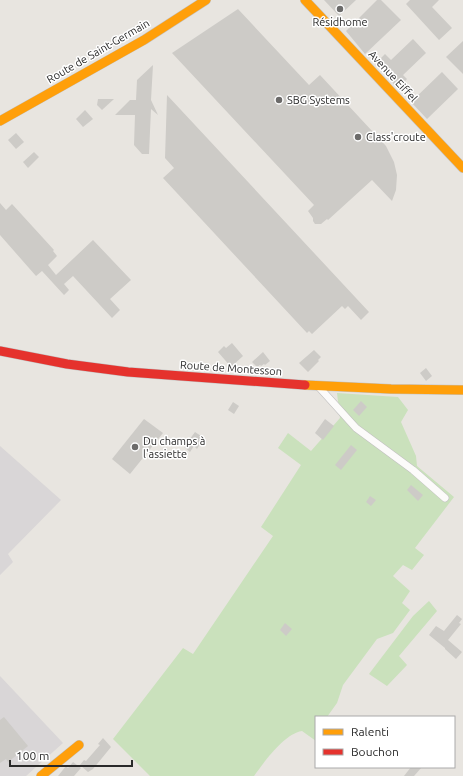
<svg xmlns="http://www.w3.org/2000/svg" width="463" height="776" font-family="Ubuntu,sans-serif">
<style>
.industrial{fill:#d9d6d7}
.green{fill:#cae1bc}
.building{fill:#cdcbc7}
.lines{fill:none;stroke-linecap:round;stroke-linejoin:round}
.street-casing{stroke:#c2c1c1;stroke-width:8}
.slow-casing{stroke:#c2c1c1;stroke-width:10}
.jam-casing{stroke:#c2c1c1;stroke-width:10}
.street{stroke:#fcfbfa;stroke-width:7}
.slow{stroke:#ff9f0a;stroke-width:9}
.jam{stroke:#e5322d;stroke-width:9}
.poi-dot{fill:#6c6b6a;stroke:#fff;stroke-width:1.5}
.labels{text-anchor:middle;stroke-width:3;stroke-linejoin:round;paint-order:stroke}
.poi-label{font-size:11px;fill:#2a2a2a;stroke:#fff;text-anchor:start}
.street-label{font-size:11px;fill:#2a2a2a;stroke:#fff}
</style>
<rect width="100%" height="100%" fill="#e8e5e0"/>
<g class="industrial">
<polygon points="0,446 61,500 8,554 13,562 0,575"/>
<polygon points="0,676 63,743 26,776 0,776"/>
</g>
<g class="green">
<path d="M337 393 398 397 408 410 401 422 416 456 417 466 454 497 415 548 424 555 412 570 403 565 393 576 410 591 402 603 410 610 393 633 377 639 343 685 337 703 327 717H316V741L302 731C284 734 265 761 254 776H150L113 739 183 648 193 654 273 536 261 527 301 465 278 448 288 433 311 451 340 418Z"/>
<polygon points="429,601 437,611 399,656 407,665 387,686 369,674 413,616"/>
</g>
<g class="building">
<polygon points="324,0 356,0 339,16"/>
<polygon points="377,0 381,0 401,20 365,54 346,31"/>
<polygon points="410,0 439,0 432,7 452,28 439,40 406,4"/>
<polygon points="238,9 309,85 320,75 386,146 394,162 397,175 396,190 392,201 372,180 328,220 327,219 321,224 315,224 313,221 313,218 308,211 314,205 172,53"/>
<polygon points="413,39 426,53 403,75 407,79 398,89 376,63 385,54 391,60"/>
<polygon points="463,41 463,74 446,57"/>
<polygon points="153,65 151,100 158,115 151,109 149,154 142,154 134,145 135,115 115,115 130,100 136,100 137,80"/>
<polygon points="442,72 458,89 427,119 411,102"/>
<polygon points="167,95 369,312 361,320 348,306 345,309 342,306 312,334 309,331 307,333 163,178 174,168 165,158"/>
<polygon points="98,99 114,99 102,110 97,105"/>
<polygon points="85,110 93,119 83,127 76,119"/>
<polygon points="16,133 24,142 16,149 8,140"/>
<polygon points="34,152 39,157 28,168 23,162"/>
<polygon points="0,203 6,210 12,204 54,250 53,251 57,256 48,265 56,275 93,240 131,280 110,299 120,310 112,318 73,276 64,284 69,290 64,295 42,271 36,276 0,235"/>
<polygon points="232,343 243,356 231,367 218,352 224,346 226,348"/>
<polygon points="314,350 321,357 318,360 319,361 308,372 299,363"/>
<polygon points="263,352 270,361 265,365 264,364 261,366 260,365 257,367 252,362"/>
<polygon points="426,368 432,376 426,381 420,373"/>
<polygon points="361,401 367,407 359,416 353,410"/>
<polygon points="233,402 239,406 234,414 228,410"/>
<polygon points="144,419 163,433 130,474 112,459"/>
<polygon points="325,419 334,426 323,440 315,433"/>
<polygon points="195,432 204,438 197,449 194,446 190,452 184,447"/>
<polygon points="351,445 357,450 341,470 335,465"/>
<polygon points="411,485 423,495 418,501 407,490"/>
<polygon points="370,496 376,500 371,506 366,502"/>
<polygon points="457,615 462,619 459,623 461,624 448,640 462,652 456,659 445,649 445,648 429,635 436,626 444,631"/>
<polygon points="285,623 292,629 286,636 280,630"/>
<polygon points="4,717 28,746 8,762 6,759 0,763 0,720"/>
<polygon points="103,738 111,747 93,769 88,772 80,765 84,760 86,761 100,745 98,744"/>
<polygon points="73,762 81,768 74,776 58,776 66,766 68,768"/>
<polygon points="411,767 422,767 414,776 404,776"/>
</g>
<g class="lines">
<g class="street-casing">
<polyline id="street" points="318,386 356,428 413,470 445,498"/>
</g>
<g class="slow-casing">
<g id="slow">
<polyline points="305,0 463,168"/>
<polyline points="0,121 144,40 206,0"/>
<polyline points="305,385 391,389 463,390"/>
<polyline points="41,776 79,745"/>
</g>
</g>
<g class="jam-casing">
<polyline id="jam" points="0,351 67,364 128,372 305,385"/>
</g>
<use href="#street" class="street"/>
<use href="#slow" class="slow"/>
<use href="#jam" class="jam"/>
</g>
<g class="poi-dot">
<circle cx="340" cy="9" r="4"/>
<circle cx="279" cy="100" r="4"/>
<circle cx="358" cy="137" r="4"/>
<circle cx="135" cy="447" r="4"/>
</g>
<g class="labels">
<g class="poi-label">
<text x="340" y="26" text-anchor="middle">Résidhome</text>
<text x="287" y="104">SBG Systems</text>
<text x="366" y="141">Class'croute</text>
<text x="143" y="445">Du champs à<tspan x="143" dy="13">l'assiette</tspan></text>
</g>
<g class="street-label">
<text transform="translate(98 51) rotate(-30)" y="4">Route de Saint-Germain</text>
<text transform="translate(393 76) rotate(47)" y="4">Avenue Eiffel</text>
<text transform="translate(231 368) rotate(4)" y="4">Route de Montesson</text>
</g>
</g>
<rect x="315" y="716" width="140" height="52" fill="#ffffff" stroke="#aaaaaa"/>
<rect x="323" y="729" width="20" height="6" fill="#ff9f0a" stroke="#aaaaaa"/>
<text x="351" y="736" font-size="12" fill="#2a2a2a">Ralenti</text>
<rect x="323" y="749" width="20" height="6" fill="#e5322d" stroke="#aaaaaa"/>
<text x="351" y="756" font-size="12" fill="#2a2a2a">Bouchon</text>
<path d="M10 760v6h122v-6" fill="none" stroke="#2a2a2a" stroke-width="2"/>
<text x="16" y="760" font-size="12" fill="#2a2a2a" stroke="#ffffff" stroke-width="3" paint-order="stroke">100 m</text>
</svg>
